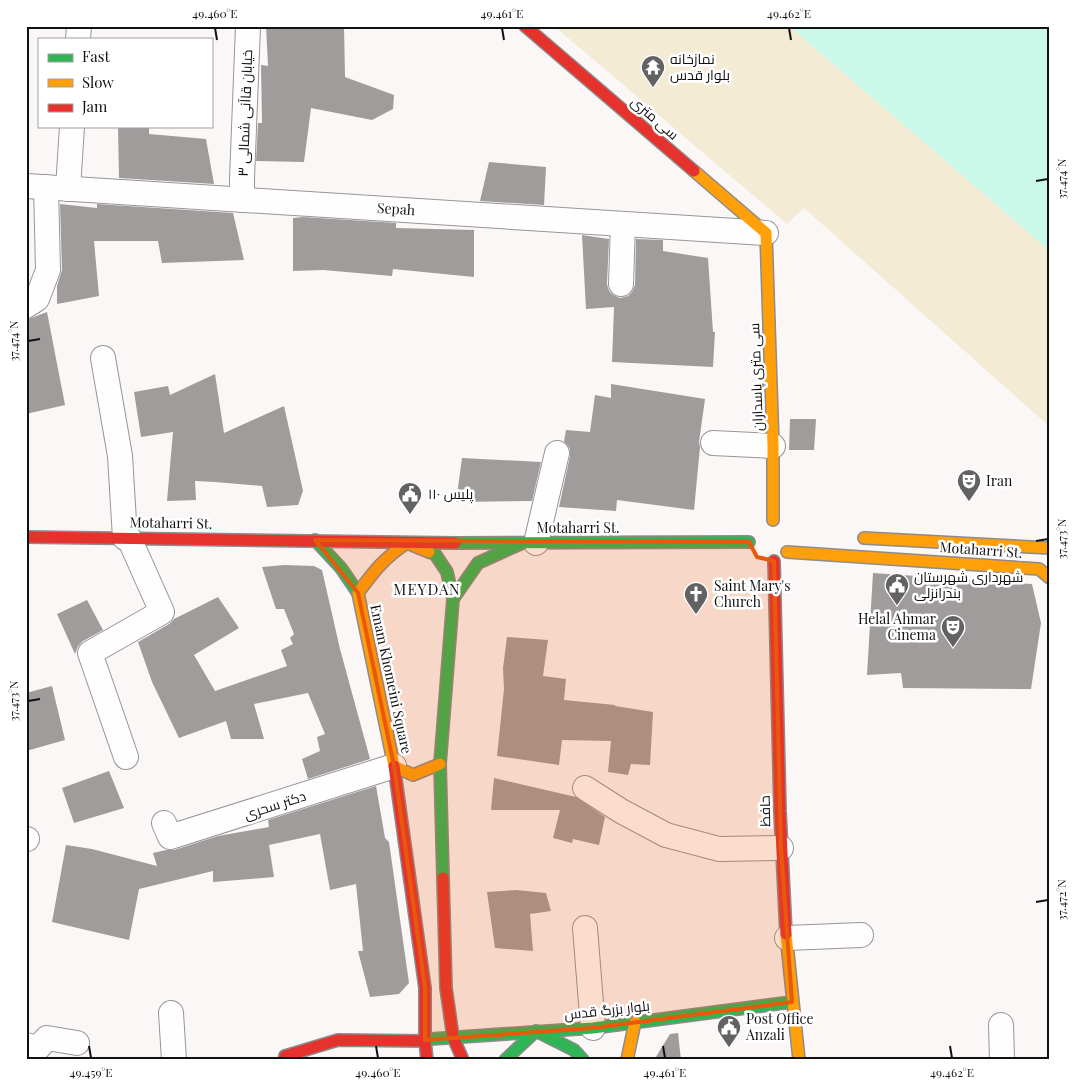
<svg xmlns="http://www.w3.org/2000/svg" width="1076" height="1086" font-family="'Playfair Display',Cairo,serif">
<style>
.green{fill:#f4ebd5}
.water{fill:#caf9ea}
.building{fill:#a09c9c}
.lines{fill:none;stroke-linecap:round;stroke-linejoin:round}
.street-casing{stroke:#979595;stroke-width:26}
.fast-casing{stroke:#8d8b8b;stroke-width:14}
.slow-casing{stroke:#8d8b8b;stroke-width:14}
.jam-casing{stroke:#8d8b8b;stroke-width:14}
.street{stroke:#fffefe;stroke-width:24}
.fast{stroke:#30b455;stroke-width:11}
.slow{stroke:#ff9f0a;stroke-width:11}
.jam{stroke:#e5322d;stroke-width:11}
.marked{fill:#e8590c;fill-opacity:0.2;stroke:#e8590c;stroke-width:4;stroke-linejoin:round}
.ticks{fill:none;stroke:#111;stroke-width:2}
.labels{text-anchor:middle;stroke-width:5;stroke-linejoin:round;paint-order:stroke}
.poi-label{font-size:14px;fill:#111;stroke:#fff;text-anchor:start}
.street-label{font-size:14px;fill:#111;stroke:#fff}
.neighbourhood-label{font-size:15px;letter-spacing:1px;fill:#111;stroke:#fff}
.neatline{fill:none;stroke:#111;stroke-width:2}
.ticks-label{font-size:12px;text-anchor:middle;fill:#111}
</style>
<rect width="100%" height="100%" fill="#fcf7f7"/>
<polygon class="green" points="554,26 789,26 1050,251 1050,427 804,208 787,224"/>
<polygon class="water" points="789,26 1050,26 1050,251"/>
<g class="building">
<polygon points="266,26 344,26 345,77 394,95 393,109 372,120 311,108 304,162 256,161 258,123 262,123 261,65 268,66"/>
<polygon points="118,126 149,126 149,134 206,139 214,184 119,178"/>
<polygon points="489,162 546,167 544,205 480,201"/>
<polygon points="60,204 97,208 97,204 233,213 244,260 162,263 158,241 94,241 99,296 57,304 57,286 62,270"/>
<polygon points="303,217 396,223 396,228 474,230 474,277 393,269 392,276 323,270 293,271 293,218"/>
<polygon points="582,235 609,239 607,284 609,291 613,295 620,298 628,296 632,292 635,285 636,239 663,240 663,251 708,258 713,332 715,332 713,367 612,362 614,307 586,309"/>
<polygon points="47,312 65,405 26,414 26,320"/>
<polygon points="215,374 224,433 284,406 303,491 298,505 267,507 262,486 215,482 195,481 196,500 167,501 173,432 141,437 134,392 168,386 170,395"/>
<polygon points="611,384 705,399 699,442 700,447 694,510 617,500 616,511 559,507 570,456 570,449 564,441 566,430 590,432 595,395 611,398"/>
<polygon points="790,419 816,419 814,450 789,450"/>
<polygon points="462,458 541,462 532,501 456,502"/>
<polygon points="284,565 314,566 322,570 340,649 370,759 308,779 302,759 320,751 317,737 325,734 308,693 254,704 264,739 231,739 226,721 179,738 152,682 138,642 169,624 174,619 218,597 239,628 194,655 215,691 287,666 281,650 293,644 290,638 294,634 284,609 276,609 262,567"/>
<polygon points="873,573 1032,584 1041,623 1031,689 903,688 901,673 867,675"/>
<polygon points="87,600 103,630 83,641 78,646 75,654 57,614"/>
<polygon points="507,637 548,640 543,676 566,679 564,700 615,705 615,706 653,712 650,765 631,764 628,775 608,772 611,741 562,740 559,765 497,756 504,689 503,668"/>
<polygon points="52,686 65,740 26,751 26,693"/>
<polygon points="109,771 124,808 74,823 62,788"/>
<polygon points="494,778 576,797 605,817 599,845 573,839 572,843 553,838 560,810 491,810"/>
<polygon points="376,786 385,838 389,842 409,983 399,994 370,997 358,951 363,951 356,884 330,890 320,834 269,845 274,877 213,882 213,871 139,889 129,940 52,922 66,845 92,849 157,866 153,853 166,850 174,850 218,836 269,827 268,820"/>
<polygon points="516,890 546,893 551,911 530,914 533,951 495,948 487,892"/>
<polygon points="678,1033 681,1060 654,1060 670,1034"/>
</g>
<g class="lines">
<g class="street-casing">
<g id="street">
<polyline points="78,39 79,26"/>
<polyline points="26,186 766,233"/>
<polyline points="68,189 72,126"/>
<polyline points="242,200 242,179 248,26"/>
<polyline points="621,284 623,224"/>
<polyline points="26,306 37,299 48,270 46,187"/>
<polyline points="103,358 120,456 125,538"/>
<polyline points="713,443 773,446"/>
<polyline points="536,543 557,453"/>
<polyline points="126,757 90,653 162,612 129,538"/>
<polyline points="585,788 621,811 666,835 719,849 781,848"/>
<polyline points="164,823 170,837 394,766"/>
<polyline points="26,839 27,839"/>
<polyline points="585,928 593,1028"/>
<polyline points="787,938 861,935"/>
<polyline points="171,1013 174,1060"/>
<polyline points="1001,1025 1002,1060"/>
<polyline points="26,1045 38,1048 47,1038 77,1043"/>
</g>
</g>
<g class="fast-casing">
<g id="fast">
<polyline points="315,540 341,568 358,593"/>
<polyline points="455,543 749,542"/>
<polyline points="429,552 435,554 447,572 453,599 440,764 443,878"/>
<polyline points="453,599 478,563 520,544"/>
<polyline points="431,1039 593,1028 792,1002"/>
<polyline points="505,1060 536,1031 574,1050 583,1060"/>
</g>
</g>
<g class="slow-casing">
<g id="slow">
<polyline points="694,171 766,233 773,446 773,520"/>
<polyline points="864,538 1050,548"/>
<path d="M429 552 407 543C384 558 374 571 358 593L394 766 413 775 440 764"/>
<polyline points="787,552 1039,569 1050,578"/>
<polyline points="786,934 799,1060"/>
<polyline points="627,1060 635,1022"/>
</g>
</g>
<g class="jam-casing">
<g id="jam">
<polyline points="525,26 694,171"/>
<polyline points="26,537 455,543"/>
<polyline points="774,561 780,811 786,934"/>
<polyline points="394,766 425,988 425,1041 427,1060"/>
<polyline points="443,878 446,988 453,1037 463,1060"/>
<polyline points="284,1060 285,1056 338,1040 425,1041"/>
</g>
</g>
<use href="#street" class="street"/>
<use href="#fast" class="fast"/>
<use href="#slow" class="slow"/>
<use href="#jam" class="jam"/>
</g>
<path class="marked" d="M315 540 749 542 757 557 774 561 781 848 792 1002 593 1028 425 1040V988L394 766 358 593Z"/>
<path class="ticks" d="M215 28 217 40M502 28 504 40M789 28 791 40M1036 181 1048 179M28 341 40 339M1036 541 1048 539M28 701 40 699M1036 902 1048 900M89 1046 91 1058M376 1046 378 1058M663 1046 665 1058M950 1046 952 1058"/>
<defs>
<g id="temple-pin" transform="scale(1.25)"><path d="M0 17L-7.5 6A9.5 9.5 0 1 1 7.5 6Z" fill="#636262" stroke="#fff"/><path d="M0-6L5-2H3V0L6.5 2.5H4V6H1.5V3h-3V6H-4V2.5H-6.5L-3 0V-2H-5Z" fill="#fff"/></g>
<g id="theatre-pin" transform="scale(1.25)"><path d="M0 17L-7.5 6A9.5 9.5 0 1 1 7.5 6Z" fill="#636262" stroke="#fff"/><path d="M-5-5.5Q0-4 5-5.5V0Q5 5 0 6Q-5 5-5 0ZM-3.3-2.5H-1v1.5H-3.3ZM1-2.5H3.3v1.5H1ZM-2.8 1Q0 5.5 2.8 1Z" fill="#fff"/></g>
<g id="civic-pin" transform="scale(1.25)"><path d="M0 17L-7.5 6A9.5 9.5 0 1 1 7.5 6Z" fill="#636262" stroke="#fff"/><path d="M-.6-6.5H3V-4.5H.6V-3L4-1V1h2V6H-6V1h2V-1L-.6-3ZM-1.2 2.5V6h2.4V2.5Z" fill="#fff"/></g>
<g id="church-pin" transform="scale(1.25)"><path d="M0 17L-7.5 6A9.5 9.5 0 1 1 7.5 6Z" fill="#636262" stroke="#fff"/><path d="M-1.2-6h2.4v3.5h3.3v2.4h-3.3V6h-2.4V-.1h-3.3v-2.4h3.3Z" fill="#fff"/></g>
</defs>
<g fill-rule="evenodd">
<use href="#temple-pin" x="653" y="67"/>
<use href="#theatre-pin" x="969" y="481"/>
<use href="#civic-pin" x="410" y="494"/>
<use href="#civic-pin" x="897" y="585"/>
<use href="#church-pin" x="696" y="594"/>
<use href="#theatre-pin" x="953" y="627"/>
<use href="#civic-pin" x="729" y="1027"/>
</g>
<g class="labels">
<g class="poi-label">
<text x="670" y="64">نمازخانه<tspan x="670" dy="16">بلوار قدس</tspan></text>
<text x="986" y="486">Iran</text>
<text x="428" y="499">پلیس ۱۱۰</text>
<text x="914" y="582">شهرداری شهرستان<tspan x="914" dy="16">بندرانزلی</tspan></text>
<text x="714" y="591">Saint Mary's<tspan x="714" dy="16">Church</tspan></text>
<text x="936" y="624" text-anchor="end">Helal Ahmar<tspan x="936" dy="16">Cinema</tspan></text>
<text x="746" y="1024">Post Office<tspan x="746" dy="16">Anzali</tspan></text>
</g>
<g class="street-label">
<text transform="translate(245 113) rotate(-88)" y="5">خیابان قاآنی شمالی ۳</text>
<text transform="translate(655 118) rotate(41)" y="5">سی متری</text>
<text transform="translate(396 209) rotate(4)" y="5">Sepah</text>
<text transform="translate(756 377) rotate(-92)" y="5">سی متری پاسداران</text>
<text transform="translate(171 523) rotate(1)" y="5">Motaharri St.</text>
<text x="578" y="533">Motaharri St.</text>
<text transform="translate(981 550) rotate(4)" y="5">Motaharri St.</text>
<text transform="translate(391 679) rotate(78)" y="5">Emam Khomeini Square</text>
<text transform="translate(275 805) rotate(-18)" y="5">دکتر سحری</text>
<text transform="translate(765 811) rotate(-91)" y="5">حافظ</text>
<text transform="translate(607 1010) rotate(-6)" y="5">بلوار بزرگ قدس</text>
</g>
<g class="neighbourhood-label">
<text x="427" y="595">MEYDAN</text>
</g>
</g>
<rect width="1076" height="1086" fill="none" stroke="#ffffff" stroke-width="55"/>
<rect x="38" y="38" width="175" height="90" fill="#ffffff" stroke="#a0a0a0"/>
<rect x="48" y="54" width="25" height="8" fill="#30b455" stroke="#a0a0a0"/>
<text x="82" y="62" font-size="15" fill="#111111">Fast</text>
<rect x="48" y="79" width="25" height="8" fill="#ff9f0a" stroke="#a0a0a0"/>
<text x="82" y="88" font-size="15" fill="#111111">Slow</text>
<rect x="48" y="104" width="25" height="8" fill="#e5322d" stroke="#a0a0a0"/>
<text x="82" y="112" font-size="15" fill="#111111">Jam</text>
<rect x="28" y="28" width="1020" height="1030" class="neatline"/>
<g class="ticks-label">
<text x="215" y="18">49.460°E</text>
<text x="502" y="18">49.461°E</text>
<text x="789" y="18">49.462°E</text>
<text transform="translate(1062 179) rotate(-90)" y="4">37.474°N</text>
<text transform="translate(14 341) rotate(-90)" y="4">37.474°N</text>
<text transform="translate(1062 539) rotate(-90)" y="4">37.473°N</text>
<text transform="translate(14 701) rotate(-90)" y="4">37.473°N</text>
<text transform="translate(1062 900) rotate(-90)" y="4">37.472°N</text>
<text x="91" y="1077">49.459°E</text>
<text x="378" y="1077">49.460°E</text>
<text x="665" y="1077">49.461°E</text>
<text x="952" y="1077">49.462°E</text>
</g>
</svg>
